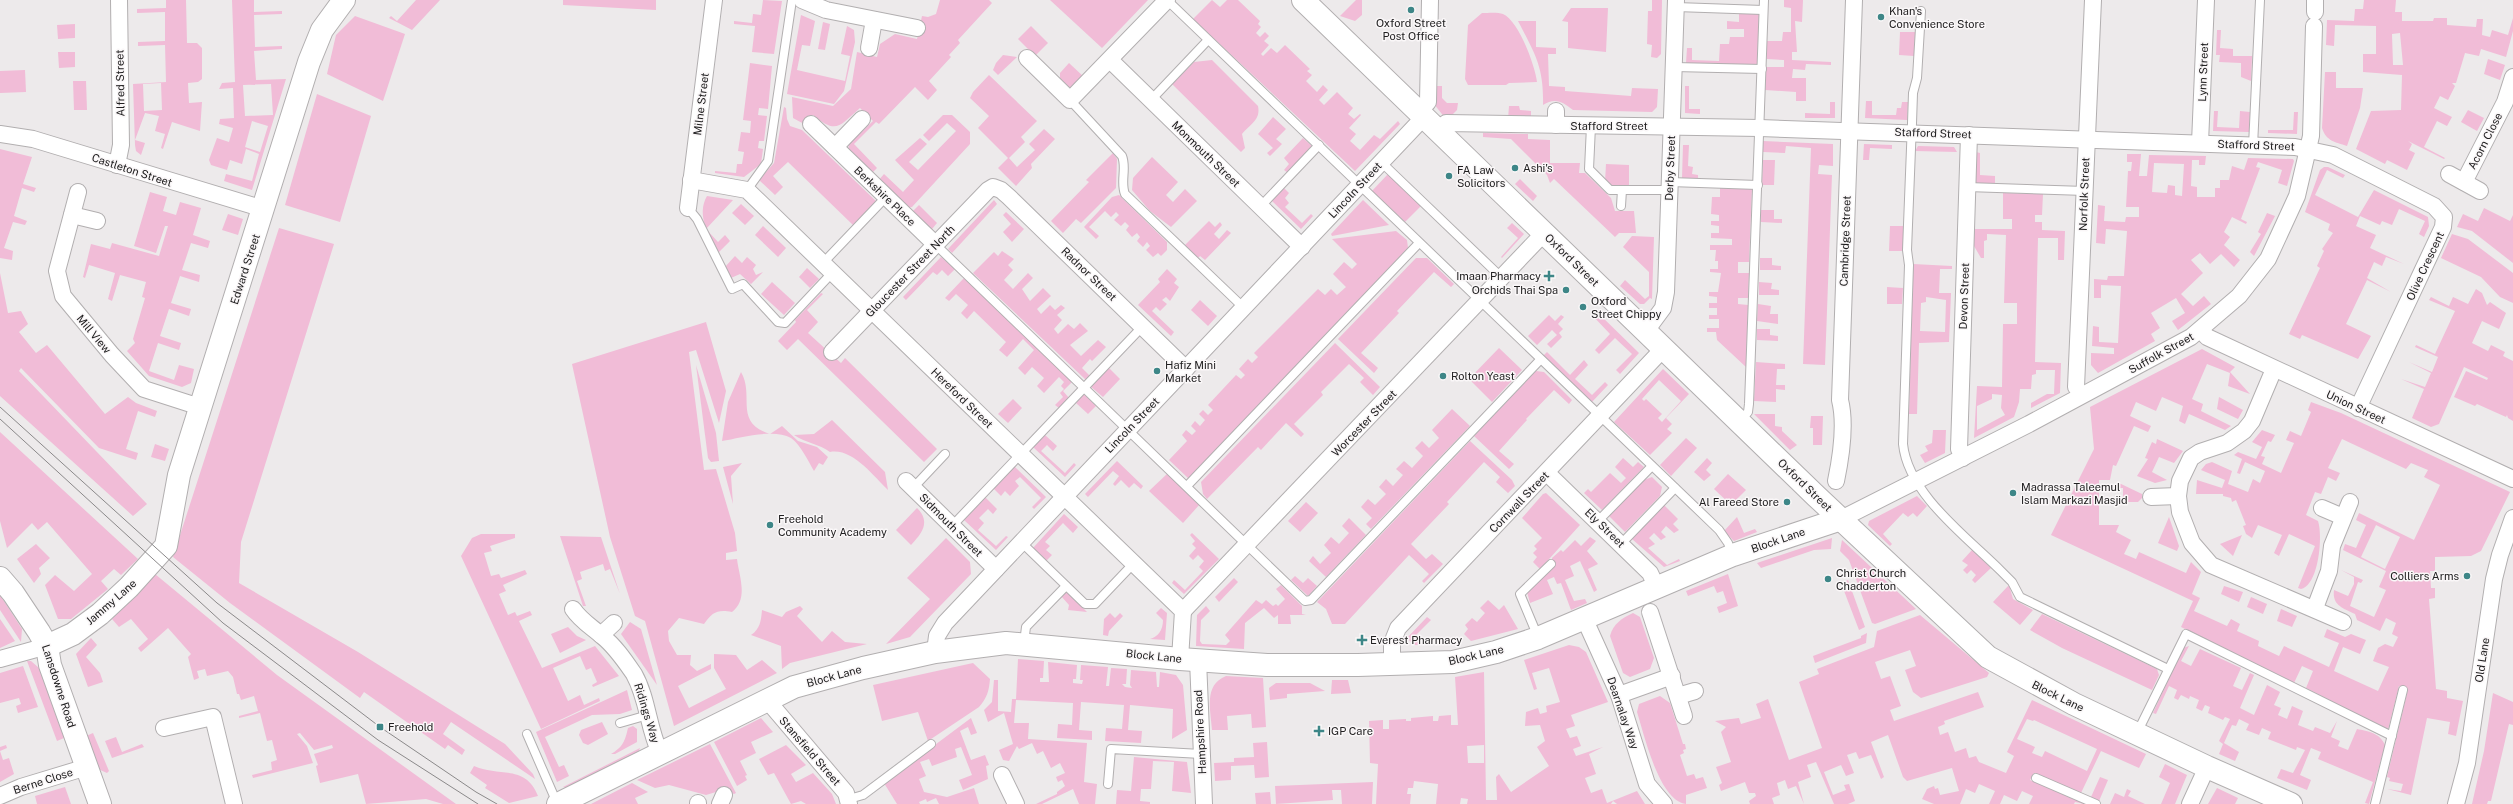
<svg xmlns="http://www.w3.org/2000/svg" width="2513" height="804" font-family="'Public Sans',sans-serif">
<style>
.green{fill:#f1bcd7;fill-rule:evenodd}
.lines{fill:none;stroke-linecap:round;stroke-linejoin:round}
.lane-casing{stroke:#b2afb0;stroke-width:10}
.street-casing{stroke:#b2afb0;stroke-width:18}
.secondary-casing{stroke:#b2afb0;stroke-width:24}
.lane{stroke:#fff;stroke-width:8}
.street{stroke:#fff;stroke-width:16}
.secondary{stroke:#fff;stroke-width:22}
.tram{stroke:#8b898a;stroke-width:1}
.poi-dot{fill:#3d8687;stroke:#faf7f8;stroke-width:1.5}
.labels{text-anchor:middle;stroke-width:3;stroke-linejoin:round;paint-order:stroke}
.poi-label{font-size:11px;fill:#212021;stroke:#faf7f8;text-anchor:start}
.street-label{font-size:11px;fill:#212021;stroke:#faf7f8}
</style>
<rect width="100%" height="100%" fill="#edeaeb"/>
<g class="green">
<path d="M166 0H186L187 43H197L202 48V79L198 82 188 83 189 103 202 102 200 131 172 122 163 149 161 148 165 134 155 131 159 116 145 113 135 140 145 143 141 155 136 151 135 145 133 84 166 82 165 45 138 46V42L165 41V12L137 13V9L166 8ZM161 83 162 110 144 111 143 84Z"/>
<path d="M232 0H254V12L282 11V14L254 15 255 47 282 46V49L254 51 256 80 286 79 252 190 224 181 226 174 252 181 259 154 246 149 242 164 230 160 227 170 211 165 209 160 217 138 229 142 233 128 219 124 220 119 234 118 233 88 219 89 222 83 235 82ZM271 84 273 115 245 116 243 85ZM252 121 268 126 260 152 245 147Z"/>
<polygon points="416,0 440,0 412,30 389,18 391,16 397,21"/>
<polygon points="563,0 656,0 656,10 563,5"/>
<polygon points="763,0 782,1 774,54 752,52 755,26 734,24 734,21 752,23 753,14 761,15"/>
<path d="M940 0H989L992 3 958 40 960 43 949 55 951 57 929 81 937 90 928 100 915 87 879 124 876 122 854 144 877 168 871 174 848 150 849 144 873 121 860 108C839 126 837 135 813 115L804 124 793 118 792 97 833 106 851 89 857 52 877 57 880 44 895 34 917 39 922 16 928 17 936 14Z"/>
<polygon points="1050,0 1148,0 1102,48"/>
<polygon points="1212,0 1220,7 1227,0 1238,0 1260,21 1258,24 1261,27 1256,33 1260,37 1265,32 1269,36 1264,41 1269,45 1261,54 1263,56 1271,48 1277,53 1285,45 1310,69 1307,71 1312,75 1306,81 1317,92 1323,85 1328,90 1319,100 1324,105 1337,92 1353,108 1348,114 1354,119 1360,114 1361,115 1349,128 1356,134 1350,141 1360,150 1374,135 1380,139 1398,121 1400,124 1355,171 1193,19"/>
<polygon points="1356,0 1362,0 1362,15 1355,21 1340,16"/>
<polygon points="1652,0 1662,0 1661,54 1657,58 1651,57 1652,45 1647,44 1648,11 1652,11"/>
<polygon points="1784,0 1803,0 1802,22 1795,21 1797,52 1792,52 1792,60 1831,62 1831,65 1806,64 1805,70 1793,69 1792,78 1806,78 1806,101 1796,101 1796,92 1765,90 1766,67 1784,67 1784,60 1767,59 1767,41 1782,41 1783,32 1791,32 1791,8 1784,7"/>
<path d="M2364 0H2396L2395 12H2402V21H2433L2434 18H2447V25L2476 27 2477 19H2483L2482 35 2490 37 2492 30 2508 35 2513 18V31L2506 57 2481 49 2479 56 2465 53 2456 83H2452L2455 86 2448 100 2440 96 2434 108 2452 117 2447 126 2437 121 2424 147 2445 158 2444 159 2408 141 2412 144 2409 150 2415 153 2407 170 2387 160 2385 164 2356 149 2371 111 2401 110 2402 75 2363 72V54H2376V26L2335 25 2334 46 2326 45 2327 20 2354 21 2355 9H2363ZM2400 33 2403 65H2393L2392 34Z"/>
<polygon points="1571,8 1608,8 1606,52 1568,48 1568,22 1562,21"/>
<polygon points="1739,12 1759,13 1757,65 1686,63 1687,48 1692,48 1692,60 1719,61 1720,44 1729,44 1730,37 1744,37 1744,29 1727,29 1727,21 1739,22"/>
<path d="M1482 13C1488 13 1498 12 1503 14 1519 21 1535 66 1537 82L1509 83 1506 85H1468L1465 79 1468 25Z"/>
<polygon points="801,15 815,21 810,46 802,45 797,70 845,81 850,56 841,54 847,26 854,30 855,42 844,91 834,104 787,94"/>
<polygon points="355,16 405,34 383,101 327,74 336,35"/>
<path d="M1518 21H1536V47L1556 48V54H1548L1549 86 1565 87V91L1631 96 1632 88 1658 89 1657 107 1652 112 1573 110C1563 102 1555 97 1543 105 1544 67 1535 54 1518 21Z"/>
<polygon points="823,22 830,24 825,50 818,49"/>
<polygon points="75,24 75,38 58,39 57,25"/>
<polygon points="1031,26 1048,43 1035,56 1018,39"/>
<polygon points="2217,30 2221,30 2220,48 2233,49 2233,56 2252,56 2251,81 2241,77 2241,63 2219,62 2220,55 2216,55"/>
<polygon points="1900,32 1915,32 1914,56 1899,55"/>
<polygon points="58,52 75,52 75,67 59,68"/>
<polygon points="1003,55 1017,57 998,75 993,70 996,63"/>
<polygon points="2488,59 2505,65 2500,80 2484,74"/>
<path d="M1212 60 1258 106C1261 120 1250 124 1242 134L1245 148 1241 152 1172 84 1194 62Z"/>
<polygon points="750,63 772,66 768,109 759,108 758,115 767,116 764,141 759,141 758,148 763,149 761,164 744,177 715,173 715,171 736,173 737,164 742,164 744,152 738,151 741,132 750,133 751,121 743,120"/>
<polygon points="1069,63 1084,77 1074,87 1069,87 1060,78 1060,73"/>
<polygon points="25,70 26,92 0,93 0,71"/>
<path d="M2325 72H2336V88H2363L2360 108 2347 146C2335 142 2326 141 2322 128Z"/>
<polygon points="989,75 1037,121 1021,137 1025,142 1009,158 1017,167 1035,150 1029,144 1044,129 1055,139 1031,164 1032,168 1016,186 998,168 1008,158 978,128 989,116 970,98 973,92"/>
<polygon points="73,81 86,81 87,110 74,110"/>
<polygon points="1435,86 1442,86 1442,98 1447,103 1458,103 1457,110 1449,118 1445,118 1434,104"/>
<polygon points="1685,86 1689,86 1689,109 1700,109 1700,114 1685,113"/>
<polygon points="317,94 371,116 340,222 285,205"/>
<polygon points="1866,101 1872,101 1872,115 1896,115 1897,108 1901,108 1902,102 1908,102 1907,120 1865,118"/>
<polygon points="1830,102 1835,102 1835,118 1805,118 1805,113 1830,114"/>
<polygon points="1509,106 1519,106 1520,110 1531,111 1531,121 1508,119"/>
<polygon points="784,107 786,108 787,119 790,126 802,130 877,202 854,226 788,162 773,176 783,187 775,195 759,180 774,163"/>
<polygon points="2468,110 2484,118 2477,131 2461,122"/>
<polygon points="2214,111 2218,111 2217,127 2239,128 2240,111 2250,112 2249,132 2213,131"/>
<polygon points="2294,112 2298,112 2297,134 2268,133 2268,130 2293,130"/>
<polygon points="943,115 952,115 970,132 970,144 912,207 906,208 878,181 884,174 903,192 914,180 895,160 920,138 927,144 909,162 918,170 956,131 947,123 929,141 923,135"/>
<polygon points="1273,117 1286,129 1276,139 1282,144 1270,156 1267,153 1273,148 1258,134"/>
<polygon points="1483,133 1528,134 1528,139 1550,140 1550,163 1580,163 1579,173 1585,173 1611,198 1615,211 1634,211 1636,233 1619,233 1615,237 1554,179 1550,183 1547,175 1511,139 1483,137"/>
<polygon points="1303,138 1313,147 1288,173 1284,170 1289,164 1284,158"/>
<polygon points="1763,141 1833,144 1833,166 1819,165 1818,174 1832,175 1825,365 1803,364 1811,148 1786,146 1785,153 1763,152"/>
<polygon points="1864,144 1892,145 1892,149 1870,148 1869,160 1863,160"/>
<polygon points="1683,145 1689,145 1688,166 1693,167 1692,174 1698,175 1698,179 1682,178"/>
<polygon points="1918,146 1954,147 1957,152 1915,151"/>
<polygon points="0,149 32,157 23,184 36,188 34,192 22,188 14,216 27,221 25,225 13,222 4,248 13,251 12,260 0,258"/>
<polygon points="1976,152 1980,153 1980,175 1995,176 1995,184 1975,183"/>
<polygon points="1113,153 1117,159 1116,188 1081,223 1076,219 1063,233 1051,221 1089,182 1086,180"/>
<path d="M2127 154H2141L2139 176H2147L2149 155 2206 156 2205 165H2199V160H2192L2191 186 2197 187V197H2215V188H2220V180H2229L2232 166 2244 170 2248 158 2293 159 2294 161 2287 186 2278 183 2282 170 2258 162 2256 167 2260 168 2241 219 2247 222 2246 224 2232 217 2224 232 2230 237 2224 245 2240 260 2234 267 2221 254 2210 264 2200 253 2191 260 2203 273 2181 294 2193 306 2204 296 2211 304 2178 330 2172 321 2185 313 2176 298 2151 313 2160 328 2151 334 2155 341 2098 373 2091 365V353L2114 354V348L2092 346 2093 326 2099 327V342L2118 343 2121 286 2101 285V298H2094V279L2107 280 2108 276H2124L2127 231 2106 229 2105 244 2096 243 2098 205 2105 206 2104 221 2125 222 2126 217H2139V207H2126L2128 171H2131L2132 162H2127ZM2154 163 2184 164 2182 196 2175 195V186L2168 185 2167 193 2152 192Z"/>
<polygon points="1152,157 1178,182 1166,195 1173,202 1185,189 1197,201 1171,227 1150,211 1132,190 1133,178"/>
<polygon points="1763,160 1775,160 1774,185 1762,185"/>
<polygon points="1606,164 1629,165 1629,185 1610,185 1605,182"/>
<polygon points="2324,167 2328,167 2345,175 2343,178 2327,170 2315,195 2358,217 2374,190 2428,217 2429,226 2424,237 2419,234 2425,221 2399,209 2392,225 2382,221 2380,225 2360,216 2356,226 2376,235 2370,248 2404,264 2386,257 2382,266 2374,262 2367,278 2391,292 2367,280 2346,324 2371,336 2358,359 2302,335 2300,339 2289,334 2320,268 2317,266 2324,251 2322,249 2333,233 2328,230 2330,224 2305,212 2320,170"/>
<polygon points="1388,174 1421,206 1405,222 1372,191"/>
<polygon points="1520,179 1537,196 1533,201 1515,184"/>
<polygon points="1284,188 1289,193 1285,198 1289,203 1285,207 1302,223 1311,214 1313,216 1301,229 1272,201"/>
<polygon points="1720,188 1752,188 1749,262 1738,262 1738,273 1749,273 1748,298 1738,298 1738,304 1748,305 1746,367 1717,340 1716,332 1707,332 1707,328 1719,328 1719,319 1709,319 1709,315 1717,315 1717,308 1709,308 1709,303 1717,303 1717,297 1709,296 1709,292 1718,292 1721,273 1710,272 1710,269 1718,269 1718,261 1715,261 1716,250 1710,250 1710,245 1732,245 1732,239 1711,238 1711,233 1719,233 1719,226 1711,225 1711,221 1719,221 1719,215 1711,214 1712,197 1720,197"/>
<polygon points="150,192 167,197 163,211 176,215 180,202 201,208 193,235 210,241 208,248 191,243 182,270 200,275 199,282 180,276 171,303 191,309 189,316 169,309 160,336 181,343 179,350 158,343 149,371 174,380 179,365 194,369 191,383 182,387 149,376 127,351 135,343 133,339 145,298 142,297 146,282 120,275 112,301 108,299 115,273 89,265 85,278 83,277 91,244 110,249 112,243 159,256 168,226 165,226 156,253 134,246"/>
<path d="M2003 193 2043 194 2042 215H2035V222H2042V230L2065 231 2064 260H2058V238H2038L2035 362 2061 363 2060 393 2031 408V403L2047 394H2054L2055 370H2036V374L2032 375 2031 389H2020L2019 402 2014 417 1974 438 1977 386 2002 387 2003 324H2017V303H2004L2006 235 1987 234V240L1984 241V258H1981L1974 246 1973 229H2012V219H2003ZM1992 394 2002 395 2001 408 2005 415 1977 430V406L1992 399Z"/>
<polygon points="1119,195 1167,242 1167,250 1161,256 1158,253 1153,257 1146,250 1150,246 1147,242 1143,247 1137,241 1140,237 1137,233 1132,237 1126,230 1129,226 1125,222 1121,226 1114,220 1119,215 1116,212 1111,217 1105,211 1089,227 1099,236 1096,239 1084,227 1112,197"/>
<path d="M707 196 733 200 706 229 718 242 725 235 730 241 718 253C709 236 696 215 707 196Z"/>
<polygon points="994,200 997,204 952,253 948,249"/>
<polygon points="1363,200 1389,225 1332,236 1331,234"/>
<polygon points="741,204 754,216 745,225 732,213"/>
<polygon points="919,205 937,223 932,229 913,214 913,211"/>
<polygon points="2484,208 2510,221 2513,215 2513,263 2472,231 2457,227 2463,214 2478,221"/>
<polygon points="1761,210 1774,210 1774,219 1782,219 1782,223 1761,222"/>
<polygon points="1006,212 1024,229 1012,242 1003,232 1011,224 1003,215"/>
<polygon points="2267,213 2275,216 2254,256 2250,252 2261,234 2258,232"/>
<polygon points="228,214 243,219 238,235 222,230"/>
<polygon points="1209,221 1215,227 1220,222 1222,225 1214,234 1219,239 1227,230 1231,233 1205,260 1200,256 1198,258 1185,245"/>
<polygon points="1512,223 1524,234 1502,258 1501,257 1518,238 1507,228"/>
<polygon points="763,226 786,248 778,257 755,235"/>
<polygon points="1890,226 1904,226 1903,251 1889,251"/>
<polygon points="279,228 334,244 241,542 239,583 358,652 505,744 533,774 535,779 451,722 443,734 465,750 462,755 448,745 445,749 364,692 360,698 230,603 173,557"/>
<polygon points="1396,231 1407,240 1408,248 1189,479 1169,460 1187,441 1182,435 1186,430 1192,435 1196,431 1191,426 1195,421 1200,426 1205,420 1199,414 1203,410 1208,415 1213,410 1208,405 1236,375 1241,379 1245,375 1239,369 1248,359 1252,363 1258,357 1254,353 1318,289 1325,295 1331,289 1337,295 1346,287 1333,274 1344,262 1352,269 1357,264 1332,239"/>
<polygon points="2452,234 2468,239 2513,273 2513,303 2500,297 2481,277 2441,258"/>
<polygon points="1632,236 1654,237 1652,299 1650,298 1644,304 1640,304 1620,286 1625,280 1645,299 1649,296 1649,272 1623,247"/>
<polygon points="1002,251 1014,259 1008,265 1013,270 1004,280 1013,289 1028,273 1033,278 1022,289 1030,301 1043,288 1051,296 1037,309 1041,314 1050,305 1055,310 1061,305 1065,308 1057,315 1062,320 1054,329 1058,334 1068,324 1074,329 1080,323 1088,331 1070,345 1081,356 1098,340 1106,347 1092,361 1090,359 1082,368 1090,376 1086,380 973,273 994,252 998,256"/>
<polygon points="735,256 742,263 747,257 756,265 753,269 756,275 763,272 751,284 740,274 731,278 725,267"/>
<polygon points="941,257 955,269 948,276 942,270 937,275 933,272 906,300 903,297"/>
<polygon points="1416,258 1427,258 1454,284 1451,287 1434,272 1397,311 1399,313 1361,353 1378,368 1374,373 1338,339"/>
<polygon points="1760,258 1772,258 1772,265 1781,266 1781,270 1760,270"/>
<path d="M1913 264 1952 266V269H1940L1939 293H1951L1949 342 1919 343 1917 414H1909ZM1926 297 1946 300 1945 332 1920 331 1921 303 1926 302Z"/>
<polygon points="807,268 819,279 810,288 799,277"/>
<polygon points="1167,269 1177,279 1174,283 1179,287 1170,301 1166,297 1162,300 1167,304 1160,311 1156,307 1152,311 1174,332 1171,336 1138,305 1160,282 1158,279"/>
<polygon points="0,273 8,313 21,311 28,324 19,332 36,353 47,345 105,414 128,397 136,403 157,411 155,417 138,411 126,449 138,453 136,460 99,448 21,368 19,371 147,504 133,516 0,396"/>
<polygon points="964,278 1072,382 1063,391 1069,398 1059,408 1055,405 1063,397 1060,393 1064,389 1061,386 1064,382 1059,377 1044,393 1037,386 1044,378 1032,367 1025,375 1018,368 1034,350 1023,339 1007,357 999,350 1006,342 974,311 967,319 961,313 968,305 956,294 949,301 945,298"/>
<polygon points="772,282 795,303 784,315 761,294"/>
<polygon points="1759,282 1772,283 1771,289 1779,290 1779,295 1759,295"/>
<polygon points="1887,287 1903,288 1902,304 1887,304"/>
<polygon points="2476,289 2482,293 2487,305 2490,302 2506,313 2499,329 2482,321 2472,343 2488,351 2491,345 2505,352 2503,356 2513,361 2513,421 2508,418 2507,415 2506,417 2477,404 2475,406 2454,397 2466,371 2487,380 2488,378 2464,367 2439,424 2431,427 2412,418 2424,389 2401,379 2425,387 2431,373 2409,362 2432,372 2438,357 2415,347 2416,345 2435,354 2455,311 2429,300 2431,297 2449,306 2453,297 2468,304"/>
<polygon points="821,293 823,294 807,310 818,322 808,333 841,363 845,358 937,449 924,462 798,339 787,350 778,341 796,322 795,320"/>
<polygon points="1200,300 1217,316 1208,326 1191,310"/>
<polygon points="1758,304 1771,306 1770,314 1778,314 1778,324 1757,321"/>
<polygon points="1596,311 1639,353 1620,374 1616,370 1632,354 1615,338 1599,354 1595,350 1610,334 1592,315"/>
<polygon points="1549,315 1555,321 1561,315 1564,317 1558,324 1563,329 1559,333 1562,337 1551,348 1547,344 1557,335 1552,330 1537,345 1528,336"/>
<path d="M706 322 726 391 719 423 696 350 689 352 704 470 716 469 735 533 737 551 726 553V560L737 559C739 576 749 599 732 612 718 609 712 612 704 624L679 618 668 631 669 641 677 655H691L690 665 697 671 711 664V669L678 686 689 708 726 689 714 668V654L736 655 747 670 762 660 777 673 674 726 645 621 635 616 610 537 572 364Z"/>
<polygon points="1757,329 1770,329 1770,335 1778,336 1778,341 1757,340"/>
<polygon points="1335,343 1380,387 1373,395 1360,382 1364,378 1349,364 1321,392 1323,395 1294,424 1304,434 1301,437 1286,423 1261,450 1258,447 1207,499 1203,494 1201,482"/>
<polygon points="1499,348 1522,370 1492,402 1469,379"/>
<path d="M2202 349 2235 367 2230 372 2250 394 2228 386 2230 373 2207 364 2192 399 2203 404 2201 411 2231 426 2225 430 2189 414 2185 424 2179 421 2183 406 2162 397 2156 411 2136 402 2130 416 2151 426 2148 432 2134 426 2116 466 2113 465 2110 480H2099V525H2119L2116 532 2131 540 2124 554 2136 559 2139 552 2186 573 2191 562 2201 572 2192 594 2200 598 2194 611 2227 626 2231 619 2240 624 2237 631 2259 641 2258 646 2279 656 2284 646 2329 667 2339 643 2324 637 2327 629 2345 637 2351 634 2366 640 2360 654 2343 647 2334 671 2378 691 2389 667 2373 661 2378 648 2385 644 2393 647 2398 637 2392 634 2396 623 2386 618 2380 631 2357 620 2355 614C2342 608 2332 605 2334 590L2348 596 2354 584V577L2341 570 2363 580 2361 583 2358 582 2350 606 2374 617 2386 590 2379 587 2386 571 2343 550 2345 544 2356 548 2366 525 2356 520 2359 513 2414 540 2440 485 2424 477 2428 470 2411 463 2406 469 2342 439 2328 468 2340 473 2336 481 2328 477 2321 494 2315 492 2306 515 2318 521C2323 535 2319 585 2301 589L2298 588 2315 546 2289 534 2279 556 2274 553 2282 535 2258 525 2252 538 2246 534 2243 526 2246 525 2236 500 2232 502 2231 498 2223 496V494H2196L2197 480 2222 488 2225 480 2201 470 2206 464 2212 462 2232 471 2228 484 2248 492 2253 479 2260 483 2265 471 2245 462 2240 474 2237 473 2242 459 2234 455 2238 452 2256 459 2262 447 2252 442 2262 430 2275 435 2271 442 2268 441 2261 456 2265 457 2262 464 2281 473 2294 443 2286 440 2290 431 2301 436 2311 412 2308 410 2311 402 2341 413 2510 492 2481 551 2471 556 2435 557V571H2430L2431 588H2435V598L2429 599 2436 689 2447 691V698L2463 701 2456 736 2448 734 2450 722 2427 718 2411 795 2387 789 2401 791 2403 784 2389 781 2390 778 2387 777 2408 689 2399 686 2388 730 2306 688 2313 671 2302 666 2294 683 2181 627 2193 601 2051 535 2094 449 2090 407ZM2376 525 2400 537 2385 569 2361 557Z"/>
<polygon points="1547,352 1570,375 1584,360 1588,365 1575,379 1592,395 1605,382 1608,385 1591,403 1543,356"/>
<polygon points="1756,362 1785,364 1785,369 1777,369 1776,385 1785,385 1785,390 1776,389 1776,402 1754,401"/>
<polygon points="696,365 716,433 719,461 711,462 708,458"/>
<polygon points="1108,367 1120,379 1103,397 1090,386"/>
<path d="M1663 369 1689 394 1666 418 1672 424 1667 429 1672 433 1650 455 1614 422ZM1659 380 1681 401 1662 422 1658 418 1662 414 1646 399 1644 401 1642 399Z"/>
<polygon points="1536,371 1544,372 1572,400 1569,404 1554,390 1526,419 1527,420 1499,451 1514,464 1509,469 1474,436"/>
<path d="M741 372C755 396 733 422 770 434L782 426 798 441 817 447 828 457 823 465 819 463 814 471C808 461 801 445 791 438 774 428 740 438 722 441L728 402Z"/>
<polygon points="1084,394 1096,406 1088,414 1076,403"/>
<polygon points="2219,397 2243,410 2238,419 2217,409"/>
<polygon points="1013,399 1022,408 1008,423 998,414"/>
<polygon points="1452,409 1470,426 1371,529 1366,524 1372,518 1361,507 1368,499 1375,505 1386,494 1379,487 1386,479 1393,486 1403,475 1396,469 1404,461 1412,468 1423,456 1415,448 1422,441 1429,448 1439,438 1432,430"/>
<polygon points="1754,414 1775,414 1775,426 1782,427 1782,431 1797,445 1790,450"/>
<polygon points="1811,416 1823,416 1822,445 1813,445 1813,428 1810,428"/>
<path d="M832 420 885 472 888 490C873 476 853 448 830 452 819 444 806 443 794 435L814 434Z"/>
<polygon points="1933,430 1946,430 1945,453 1925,463 1920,455 1928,451 1925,446 1932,443"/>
<polygon points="0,432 138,559 121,575 114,569 101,581 108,589 71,619 58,619 45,585 55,575 74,591 92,574 47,522 38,530 32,523 7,548 0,521"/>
<polygon points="1045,435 1057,446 1053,451 1047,445 1041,451 1065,473 1074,463 1076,465 1065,477 1033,447"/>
<polygon points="1686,438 1697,448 1671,476 1660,465"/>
<polygon points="2157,439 2183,451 2174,463 2159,457 2152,472 2167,480 2155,483 2137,476 2148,459 2145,458 2152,442 2156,444"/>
<polygon points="1470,441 1512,480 1515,486 1508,493 1496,482 1500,477 1484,462 1447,502 1449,504 1411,544 1426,559 1432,554 1443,564 1424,583 1422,581 1429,574 1409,555 1345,624 1332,624 1326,609 1317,602"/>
<polygon points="155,444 169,449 165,461 151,457"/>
<polygon points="1623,458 1633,467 1638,462 1644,467 1602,510 1584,493 1588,489 1591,492 1610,473 1621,483 1626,478 1615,467"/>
<polygon points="1707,458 1712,463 1706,470 1711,475 1704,481 1694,472"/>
<polygon points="1117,461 1143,486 1141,489 1134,483 1129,488 1121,480 1115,486 1113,484 1119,476 1113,471 1088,497 1085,494"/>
<polygon points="742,463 731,476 733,504 723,467"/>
<polygon points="1014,466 1046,497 1034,509 1032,507 1041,498 1020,477 1015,481 1019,486 1010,496 1005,491 1001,496 993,488"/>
<polygon points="1168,473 1200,504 1183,523 1149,491"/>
<polygon points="1728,474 1746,490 1731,505 1714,489"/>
<polygon points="1652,477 1662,487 1660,496 1625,532 1609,516 1644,480"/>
<polygon points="2119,483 2142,494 2142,498 2138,502 2123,502 2123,488 2119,488"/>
<polygon points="1546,493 1580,525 1540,569 1533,562 1537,557 1533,553 1537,549 1534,546 1542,538 1522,518 1543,494"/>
<polygon points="1917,496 1927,506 1917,517 1913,513 1908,517 1903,513 1883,534 1892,544 1890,546 1868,525 1869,521"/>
<polygon points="985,497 997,509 993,514 988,509 979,518 984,523 978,530 996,546 1006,536 1008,537 996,550 964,520"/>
<polygon points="1306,502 1318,513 1300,532 1288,521"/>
<polygon points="1664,505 1678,519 1673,524 1679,530 1674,533 1666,526 1661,532 1666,537 1661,540 1654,533 1649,538 1655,544 1648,548 1667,565 1679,559 1680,561 1664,567 1632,539"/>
<path d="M917 508C931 522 922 533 911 545L896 530Z"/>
<polygon points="1064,514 1078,527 1073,533 1063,523 1045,542 1050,546 1046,550 1052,555 1046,561 1033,548"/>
<polygon points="1737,517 1744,533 1755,529 1757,532 1734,541 1724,531"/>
<polygon points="2169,517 2179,546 2177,551 2158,543"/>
<polygon points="1349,518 1366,535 1326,577 1309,561 1313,556 1320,564 1331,553 1324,545 1331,537 1339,544 1349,533 1342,526"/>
<polygon points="1192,533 1219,559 1184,594 1172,583 1174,580 1185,590 1203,571 1199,567 1204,561 1198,555 1193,560 1189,556 1196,548 1192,544 1195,541 1190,535"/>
<polygon points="481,534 515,534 515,538 490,546 492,551 484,553 491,576 499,574 501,578 525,570 527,574 503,585 506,591 499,594 508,615 515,612 517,616 530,611 532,615 519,621 542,668 595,646 619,676 593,687 592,685 597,682 591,668 586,670 580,656 553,668 568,701 580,695 584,705 599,698 600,701 541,729 461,556 472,538"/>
<polygon points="2242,535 2233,556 2220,544"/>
<polygon points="560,536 601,537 620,594 610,569 605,571 603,564 580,572 582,579 577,581 586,606 583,606"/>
<polygon points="1590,537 1596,541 1587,551 1598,564 1588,569 1597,590 1594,592 1580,561 1570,566 1574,576 1565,580 1574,601 1585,599 1587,603 1571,610 1561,583 1557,584 1554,577 1547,580 1553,594 1530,603 1527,592 1553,566 1552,558 1561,550 1563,552 1575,540 1581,546"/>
<polygon points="946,538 970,562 971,574 910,637 886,644 930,599 907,578"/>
<polygon points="1832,538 1831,549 1814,550 1761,568 1757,563"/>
<polygon points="1842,540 1916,609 1875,624 1872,623 1849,560 1840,551"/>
<polygon points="36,544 50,558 39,568 41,574 34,583 17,559"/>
<polygon points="1972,550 1991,568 1975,583 1972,580 1976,575 1971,570 1967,574 1963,570 1968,565 1962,561"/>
<polygon points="155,574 277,675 456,804 443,804 426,799 366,804 358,774 320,783 316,766 318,765 314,754 333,748 332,745 314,750 300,733 297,734 307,746 313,763 253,778 252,775 272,770 271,762 277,760 272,740 267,741 260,713 239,718 239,716 258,711 254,696 241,700 239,694 237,694 233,677 228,671 207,676 205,669 197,671 199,678 194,680 188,657 191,654 168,628 141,652 138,648 148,639 131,619 119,627 112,619 140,592 139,590"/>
<polygon points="1728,574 1738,606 1719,613 1717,607 1727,603 1723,591 1717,593 1714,586 1688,596 1686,591"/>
<polygon points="1295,576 1303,583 1308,578 1317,586 1308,596 1291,580"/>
<polygon points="1234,578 1238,582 1219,602 1215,597"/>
<polygon points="1848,580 1865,627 1859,630 1841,583"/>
<polygon points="1281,585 1302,606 1302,614 1306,615 1290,615 1291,624 1278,624 1278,615 1274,618 1264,608 1245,623 1244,649 1196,646 1197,615 1206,606 1210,611 1201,620 1200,641 1202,644 1226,645 1230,641 1225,635 1256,600 1262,604 1266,600 1273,606 1276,604 1278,606 1285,599 1276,589"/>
<polygon points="2009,585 2013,599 2033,610 2020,625 1993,602"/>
<polygon points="2224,586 2243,592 2239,602 2221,594"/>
<polygon points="1065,592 1067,592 1087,612 1068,610 1069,605 1061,596"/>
<polygon points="0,595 22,629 21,642 0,610"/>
<polygon points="2251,597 2267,604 2263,614 2247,607"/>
<polygon points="1488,600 1499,610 1504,605 1518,629 1471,641 1464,634 1468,629 1465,625 1472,618 1477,622 1485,613 1480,608"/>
<path d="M800 606 803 609 797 616 822 642 832 631 845 642 867 644 790 663 782 669 781 646 751 635C760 629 761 621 762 610L782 617 786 612Z"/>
<path d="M1161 608 1167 613 1165 640 1150 639C1158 637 1163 630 1163 620L1156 613Z"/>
<polygon points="2281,609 2297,616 2292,627 2277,621"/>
<polygon points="1110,613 1115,618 1120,613 1123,616 1109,631 1108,636 1103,635 1104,619"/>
<path d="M1633 613 1640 617 1654 658 1650 669 1630 677 1623 673 1610 636C1613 624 1622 618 1633 613Z"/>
<polygon points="2042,614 2157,669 2159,675 2152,690 2062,648 2030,630"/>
<path d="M1920 615 1989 673 1987 677 1921 698 1913 692 1905 670 1916 666 1910 650 1875 662 1881 679 1890 676 1901 706 1890 710 1894 721 1978 692 1984 707 1944 721 1945 724 1938 727 1940 735 1948 732 1955 752 1966 748 1969 758 1976 756 1979 762 2006 773 2014 756 2007 752 2032 700 2146 754 2139 768 2101 751 2081 793 2034 773 2030 780 2085 804 2075 802 2074 804H2029L2033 796 2022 791 2017 801 2004 795 2000 804H1989L1995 791 1979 784 1975 793 1966 789 1960 804H1934L1922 799 1927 789 1934 786 1935 789 1938 788 1940 795 1959 791 1952 768 1907 781 1903 777 1888 735 1871 742 1884 777 1881 779 1871 755 1859 759 1856 752 1847 755 1854 773 1846 776 1841 765 1824 772 1833 795 1846 790 1844 785 1849 784 1855 801 1848 804H1834L1816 762 1807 765 1811 777 1798 782 1804 804 1796 786 1788 789 1785 780 1777 783 1780 795 1772 798 1774 804H1750L1749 801 1756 796 1755 793H1749L1745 782 1721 791 1719 785 1722 783 1716 767 1731 762 1721 732 1726 727 1715 721 1739 718 1741 724 1761 718 1756 704 1768 699 1789 760 1822 748 1799 682 1819 674 1817 669 1874 647 1877 631ZM2027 719 2033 721 2034 720 2097 749 2087 771 2045 751 2042 757 2032 753 2035 747 2017 739Z"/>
<polygon points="1427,617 1431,620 1414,637 1422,645 1414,645 1407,638"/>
<polygon points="0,619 15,641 0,648"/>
<polygon points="630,622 641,629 657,685 621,634"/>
<polygon points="568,627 577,636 586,640 560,653 551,634"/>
<polygon points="1867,633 1866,643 1815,663 1813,656 1861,638 1861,636"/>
<polygon points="91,638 97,645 86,657 100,673 103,682 88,687 76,654"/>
<path d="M1569 645 1579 647 1586 652 1608 702 1571 715 1575 726 1566 729 1570 738 1577 736 1581 746 1573 749 1576 756 1603 747 1589 754 1596 774 1585 778 1591 793 1602 789 1607 803 1637 791 1645 804H1617L1613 801 1611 804H1467L1468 799 1461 798 1460 804H1436L1438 784 1414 781 1413 788H1408L1407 794H1411L1410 804H1376L1378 764 1370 763 1369 721 1383 720V729H1389V720L1406 719V721H1411V718L1433 716V721H1438L1439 716 1451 715V725H1458L1455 677 1484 672 1486 800H1497L1496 777 1499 774 1511 792 1549 766 1537 747 1545 741 1540 725 1525 726 1526 712 1538 708 1540 714 1547 712 1546 706 1560 702 1549 668 1532 673 1537 689 1534 690 1524 660ZM1484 745V763H1468L1467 746Z"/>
<path d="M2189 646 2181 661 2191 666 2200 649 2241 668 2233 686 2242 690 2250 673 2254 675 2240 708 2254 715 2267 685 2280 692 2274 705 2281 708 2278 715 2287 719 2292 706 2303 711 2298 725 2313 731 2315 727 2330 733 2337 721 2331 737 2340 741 2338 746 2348 750 2357 729C2368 731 2380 733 2385 745L2369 804 2365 803 2373 782 2318 759 2321 752 2311 748 2300 775 2311 780 2307 790 2277 778 2281 769 2293 773 2305 750 2297 747 2296 750 2268 739 2271 732 2262 728 2259 735 2246 730 2249 724 2239 719 2236 726 2232 725 2224 743 2239 752 2235 761 2219 754 2223 744 2219 741 2230 719 2225 717 2223 720 2208 713 2210 707 2205 705 2202 711 2196 708 2199 700 2190 696 2189 699 2181 695 2178 700 2174 698 2177 690 2169 686 2156 714 2153 713 2183 648Z"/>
<polygon points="1018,659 1044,661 1043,678 1040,678 1040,682 1049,682 1048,662 1077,665 1076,679 1073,679 1073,683 1082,684 1083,680 1080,680 1081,665 1108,667 1106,686 1109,686 1111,668 1127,669 1126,684 1122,684 1125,687 1132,688 1130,685 1131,670 1156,672 1157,687 1159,687 1160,672 1176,675 1183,685 1187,730 1172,739 1173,709 1130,705 1128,730 1142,731 1141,743 1105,741 1106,728 1122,729 1124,705 1081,702 1079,730 1092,731 1092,740 1057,738 1058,724 1072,725 1073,703 1016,700 1014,723 1029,723 1028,739 1087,743 1084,782 1097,784 1095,804 1079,804 1073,789 1042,804 1036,804 1057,794 1057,792 1065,786 1062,780 1058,782 1056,777 1065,773 1060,763 1051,768 1043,751 1037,754 1032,743 1019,749 1017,746 1009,761 1003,760 999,750 1013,744 1004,713 988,722 984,710 992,702 994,680 998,680 998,711 1011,712 1012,699 1016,699"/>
<polygon points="27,661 31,661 39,668 64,738 57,741"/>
<path d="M973 663 990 679C989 691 987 698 979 707L928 741 918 712 882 721 873 685Z"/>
<polygon points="23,666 38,707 18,713 16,706 21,704 19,698 0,703 0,673"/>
<path d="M1226 676 1263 678 1266 727 1252 728 1251 714 1227 716 1228 730H1212C1211 711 1203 685 1226 676Z"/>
<polygon points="1332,680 1348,680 1351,693 1331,694"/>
<polygon points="1276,683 1310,683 1325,691 1287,694 1287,698 1270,700 1269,688"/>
<polygon points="627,690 632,710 620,714 592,715 545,737 559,767 564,765 569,776 557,782 536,732"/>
<polygon points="2493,693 2513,702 2513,725 2509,724 2491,801 2488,801 2487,804 2472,804 2484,751"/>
<path d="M1660 696 1670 703 1683 744H1685L1686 749 1683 750 1684 753 1680 755 1687 776 1694 774 1696 779 1703 777 1707 788 1686 795V804C1659 801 1644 734 1637 712L1639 704Z"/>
<polygon points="761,718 773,732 751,742 756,753 740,761 747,775 745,776 747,780 737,786 714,742"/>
<polygon points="971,718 977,733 971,735 968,727 960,731 971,760 985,755 989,765 986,766 988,779 963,790 959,780 972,775 961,747 955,749 957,757 932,766 929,759 920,762 926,776 919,779 924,792 947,797 974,788 979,804 939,804 936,798 927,802 926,799 919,802 920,804 897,804 884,783"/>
<polygon points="602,722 608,734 588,745 583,743 579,735 581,730"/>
<path d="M633 726 637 729V742L615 754H611C623 747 625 741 628 728Z"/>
<polygon points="93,733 109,771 107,773 98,769 86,736"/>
<polygon points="116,737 122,752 142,744 144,747 112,758 105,741"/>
<polygon points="1267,742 1269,777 1255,778 1254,765 1231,766 1231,780 1215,781 1214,763 1234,762 1234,758 1254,757 1253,743"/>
<polygon points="710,744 736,793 734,794 719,788 716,792 706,795 669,785 655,788 637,780"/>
<polygon points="6,745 7,748 0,751 3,760 9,758 14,774 0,782 0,747"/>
<polygon points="786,745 806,765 791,774 796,782 813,773 832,794 836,804 806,804 801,801 791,804 774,773 768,775 759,759"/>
<polygon points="640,748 638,753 567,788 563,787"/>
<polygon points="1134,757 1187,762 1191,793 1172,791 1174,762 1153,761 1151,789 1141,789 1140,801 1150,802 1150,804 1116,804 1117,790 1131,791"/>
<polygon points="2165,764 2187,775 2175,804 2161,804 2170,783 2159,777"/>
<path d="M474 766C497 777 526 764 538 796L509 803 485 788 487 785 470 773Z"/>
<polygon points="2100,777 2108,780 2099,801 2091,797"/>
<polygon points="1373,782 1372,804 1342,804 1341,790 1332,790 1333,800 1276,804 1275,786"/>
<polygon points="632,783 648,792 635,798 638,804 591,804"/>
<polygon points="65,787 71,804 37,804 35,796"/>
<polygon points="2217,788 2238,798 2235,804 2208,804"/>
<polygon points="2127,789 2131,791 2128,796 2145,804 2110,804 2115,793 2124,797"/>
<polygon points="1270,792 1271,804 1256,804 1255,793"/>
</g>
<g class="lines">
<g class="lane-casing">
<g id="lane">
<polyline points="1167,0 1719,530 1728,543 1732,554"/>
<polyline points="1676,7 1763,10"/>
<path d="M1921 11 1917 78 1913 93 1912 123 1907 250 1909 265 1903 444C1908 494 1967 537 2001 571L2012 582 2020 597 2168 669"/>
<polyline points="1674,67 1762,69"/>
<path d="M1070 100 1122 156C1127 168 1120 182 1125 194L1244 308"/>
<polyline points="1151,100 1208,40"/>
<polyline points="1591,126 1589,169 1610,190 1670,190"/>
<polyline points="2253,146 2260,0"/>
<polyline points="1381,162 1501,277"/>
<polyline points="1670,182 1758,185"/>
<polyline points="1967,187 2085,191"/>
<polyline points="747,190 768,161 792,0"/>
<polyline points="1621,206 1622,190"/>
<polyline points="1260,207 1319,145"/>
<polyline points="688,208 697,219 732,289 743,284 778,322 785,323 832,273"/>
<polyline points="935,244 1305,601 1311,600 1540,360"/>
<polyline points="822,264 886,197"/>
<polyline points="1740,421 1748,412 1749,404 1764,0"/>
<polyline points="1187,486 1419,243"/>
<polyline points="913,488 945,454"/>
<polyline points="1598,521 1652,466"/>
<polyline points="952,526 1143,326"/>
<polyline points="1021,542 1085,604 1095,604 1134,563"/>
<polyline points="1621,544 1675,488"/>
<polyline points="1538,637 1520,594 1551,564"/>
<polyline points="1024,643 1026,627 1066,586"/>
<polyline points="620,723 648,715"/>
<polyline points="2137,733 2186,634 2392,736"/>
<polyline points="527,734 557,803"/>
<polyline points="2036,778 2096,804"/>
<polyline points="1108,784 1111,749 1201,754"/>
<polyline points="849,799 863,795 931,744"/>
<polyline points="2375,804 2403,690"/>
</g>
</g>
<g class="street-casing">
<g id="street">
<polyline points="802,0 826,10 917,28"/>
<polyline points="2315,12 2315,0"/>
<polyline points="869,48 874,20"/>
<polyline points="1027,58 1070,100 1167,0"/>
<polyline points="1110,60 1302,247"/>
<polyline points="1419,112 1428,102 1430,0"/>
<polyline points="811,124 935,244"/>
<polyline points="1556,125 1556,111"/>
<polyline points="1438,130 1446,123 1760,128 2295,147 2333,155 2434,206 2444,217 2443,227 2358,408"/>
<polyline points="0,134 33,139 264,209"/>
<polyline points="2200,143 2206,0"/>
<polyline points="835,147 862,119"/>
<polyline points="117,165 121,145 119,0"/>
<polyline points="2449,174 2480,191"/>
<polyline points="691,180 747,190 1183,611 1180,659"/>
<polyline points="2464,182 2505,102 2513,77"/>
<polyline points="78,192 57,271 63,296 112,355 144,389 200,407"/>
<polyline points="688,208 714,0"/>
<polyline points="72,215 97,221"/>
<polyline points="2201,330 2207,337 2513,479"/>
<polyline points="1646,331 1663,308 1666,292 1676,0"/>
<polyline points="832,352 988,190 993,187 1001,190 1009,197 1186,369"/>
<polyline points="2274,369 2252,421 2244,431 2227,443 2200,452 2191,458 2180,481 2178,496 2180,512 2192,543 2211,565 2343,622"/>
<polyline points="2076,387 2093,0"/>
<polyline points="1963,458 1959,449 1969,135"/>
<polyline points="1547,473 1650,573 1657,588"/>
<polyline points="906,481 996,569"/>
<path d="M1836 481C1841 457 1846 424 1840 400L1854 0"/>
<polyline points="2151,497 2178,496"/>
<polyline points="2322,508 2343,517"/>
<polyline points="1841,519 2029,424 2191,337 2239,296 2268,259 2297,196 2311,136 2314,26"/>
<polyline points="2315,608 2329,571 2332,546 2350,502"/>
<path d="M573 609C581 621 592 627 602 636 615 646 625 661 634 674 648 699 648 728 660 753"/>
<polyline points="1183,611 1544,233"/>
<polyline points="1650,612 1684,716"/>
<polyline points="1585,620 1619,695 1647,784 1664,804"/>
<polyline points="601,635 614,623"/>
<polyline points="935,652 937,636 945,623 1424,117"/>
<polyline points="0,659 47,646"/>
<polyline points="1198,660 1204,804"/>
<polyline points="1392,664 1392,643 1398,628 1664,348"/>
<polyline points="1619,695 1672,676"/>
<polyline points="1678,696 1695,691"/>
<polyline points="767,700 846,793 849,804"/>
<polyline points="164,728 213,717 234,804"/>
<polyline points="1002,775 1016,804"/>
<polyline points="0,796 21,787 87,767"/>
<polyline points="698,803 698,804"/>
<polyline points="720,804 724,795"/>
<polyline points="2190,804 2207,767"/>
<polyline points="2456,804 2467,763 2494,579 2500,555 2513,518"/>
</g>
</g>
<g class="secondary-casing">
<g id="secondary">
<polyline points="1303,0 1816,496 1988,657 2074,704 2207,767 2291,804"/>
<polyline points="0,578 13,593 39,632 47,646 50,665 100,804"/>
<polyline points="47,646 73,634 100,614 129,587 166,546 179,475 309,62 322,30 344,0"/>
<polyline points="558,804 794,687 863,668 935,652 1006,643 1180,659 1267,665 1358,665 1453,662 1496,652 1538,638 1733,555 1841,519"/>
</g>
</g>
<use href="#lane" class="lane"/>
<use href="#street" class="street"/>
<use href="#secondary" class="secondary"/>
<g class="tram">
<polyline points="0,407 217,603 380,727 476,792 497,804"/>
<polyline points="0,419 223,623 378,740 478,804"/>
</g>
</g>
<g class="poi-dot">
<circle cx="1411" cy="10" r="4"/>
<circle cx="1881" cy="17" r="4"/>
<circle cx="1515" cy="168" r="4"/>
<circle cx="1449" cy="176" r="4"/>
<path d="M1547 270h4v4h4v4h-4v4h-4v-4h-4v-4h4z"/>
<circle cx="1566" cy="290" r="4"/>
<circle cx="1583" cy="307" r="4"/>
<circle cx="1157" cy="371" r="4"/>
<circle cx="1443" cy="376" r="4"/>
<circle cx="2013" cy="493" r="4"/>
<circle cx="1787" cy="502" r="4"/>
<circle cx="770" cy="525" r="4"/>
<circle cx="2467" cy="576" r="4"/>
<circle cx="1828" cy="579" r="4"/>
<path d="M1360 634h4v4h4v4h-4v4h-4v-4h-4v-4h4z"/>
<rect x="376" y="723" width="8" height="8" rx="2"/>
<path d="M1317 725h4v4h4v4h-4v4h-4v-4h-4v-4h4z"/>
</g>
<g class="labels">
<g class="poi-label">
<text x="1889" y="15">Khan's<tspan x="1889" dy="13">Convenience Store</tspan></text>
<text x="1411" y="27" text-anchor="middle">Oxford Street<tspan x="1411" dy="13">Post Office</tspan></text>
<text x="1523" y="172">Ashi's</text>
<text x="1457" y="174">FA Law<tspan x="1457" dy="13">Solicitors</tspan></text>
<text x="1541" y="280" text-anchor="end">Imaan Pharmacy</text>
<text x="1558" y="294" text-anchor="end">Orchids Thai Spa</text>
<text x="1591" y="305">Oxford<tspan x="1591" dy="13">Street Chippy</tspan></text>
<text x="1165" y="369">Hafiz Mini<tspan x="1165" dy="13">Market</tspan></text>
<text x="1451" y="380">Rolton Yeast</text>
<text x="2021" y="491">Madrassa Taleemul<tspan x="2021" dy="13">Islam Markazi Masjid</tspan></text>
<text x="1779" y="506" text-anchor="end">Al Fareed Store</text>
<text x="778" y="523">Freehold<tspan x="778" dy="13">Community Academy</tspan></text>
<text x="1836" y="577">Christ Church<tspan x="1836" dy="13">Chadderton</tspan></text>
<text x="2459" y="580" text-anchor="end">Colliers Arms</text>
<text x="1370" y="644">Everest Pharmacy</text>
<text x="388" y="731">Freehold</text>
<text x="1328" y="735">IGP Care</text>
</g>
<g class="street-label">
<text transform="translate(2203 72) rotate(-88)" y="4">Lynn Street</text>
<text transform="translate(120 83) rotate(-91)" y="4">Alfred Street</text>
<text transform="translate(701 104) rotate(-83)" y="4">Milne Street</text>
<text x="1609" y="130">Stafford Street</text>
<text transform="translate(1933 133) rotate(2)" y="4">Stafford Street</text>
<text transform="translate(2485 141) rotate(-63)" y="4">Acorn Close</text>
<text transform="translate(2256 145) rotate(2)" y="4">Stafford Street</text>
<text transform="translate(1206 154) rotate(44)" y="4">Monmouth Street</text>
<text transform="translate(1670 168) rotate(-88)" y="4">Derby Street</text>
<text transform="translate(132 170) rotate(18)" y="4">Castleton Street</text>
<text transform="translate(1355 190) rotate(-47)" y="4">Lincoln Street</text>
<text transform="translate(2084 194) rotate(-88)" y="4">Norfolk Street</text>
<text transform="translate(885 196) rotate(44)" y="4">Berkshire Place</text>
<text transform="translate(1845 241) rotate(-88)" y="4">Cambridge Street</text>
<text transform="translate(1572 260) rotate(44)" y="4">Oxford Street</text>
<text transform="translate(2425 266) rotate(-65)" y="4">Olive Crescent</text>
<text transform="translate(245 269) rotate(-72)" y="4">Edward Street</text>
<text transform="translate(910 271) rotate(-46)" y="4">Gloucester Street North</text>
<text transform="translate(1089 274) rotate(44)" y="4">Radnor Street</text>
<text transform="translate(1964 296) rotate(-88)" y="4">Devon Street</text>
<text transform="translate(94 334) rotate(50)" y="4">Mill View</text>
<text transform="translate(2161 353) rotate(-29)" y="4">Suffolk Street</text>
<text transform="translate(962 398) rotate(44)" y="4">Hereford Street</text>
<text transform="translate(2356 407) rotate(25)" y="4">Union Street</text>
<text transform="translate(1364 423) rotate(-46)" y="4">Worcester Street</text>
<text transform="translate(1132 425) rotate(-46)" y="4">Lincoln Street</text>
<text transform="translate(1805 485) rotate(44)" y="4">Oxford Street</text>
<text transform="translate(1519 502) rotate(-46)" y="4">Cornwall Street</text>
<text transform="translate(951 525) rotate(45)" y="4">Sidmouth Street</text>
<text transform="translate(1605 528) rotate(44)" y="4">Ely Street</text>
<text transform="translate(1778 540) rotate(-19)" y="4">Block Lane</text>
<text transform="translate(111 602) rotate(-41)" y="4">Jammy Lane</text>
<text transform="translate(1476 655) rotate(-13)" y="4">Block Lane</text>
<text transform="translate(1154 656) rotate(6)" y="4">Block Lane</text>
<text transform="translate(2482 660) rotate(-81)" y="4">Old Lane</text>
<text transform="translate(834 676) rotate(-15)" y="4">Block Lane</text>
<text transform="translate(59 686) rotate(72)" y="4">Lansdowne Road</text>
<text transform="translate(2058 696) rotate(26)" y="4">Block Lane</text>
<text transform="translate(647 713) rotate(73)" y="4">Ridings Way</text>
<text transform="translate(1623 713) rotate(71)" y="4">Dearnalay Way</text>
<text transform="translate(1200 732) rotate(-93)" y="4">Hampshire Road</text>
<text transform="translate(810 751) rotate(49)" y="4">Stansfield Street</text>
<text transform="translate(43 781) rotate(-18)" y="4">Berne Close</text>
</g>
</g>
</svg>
